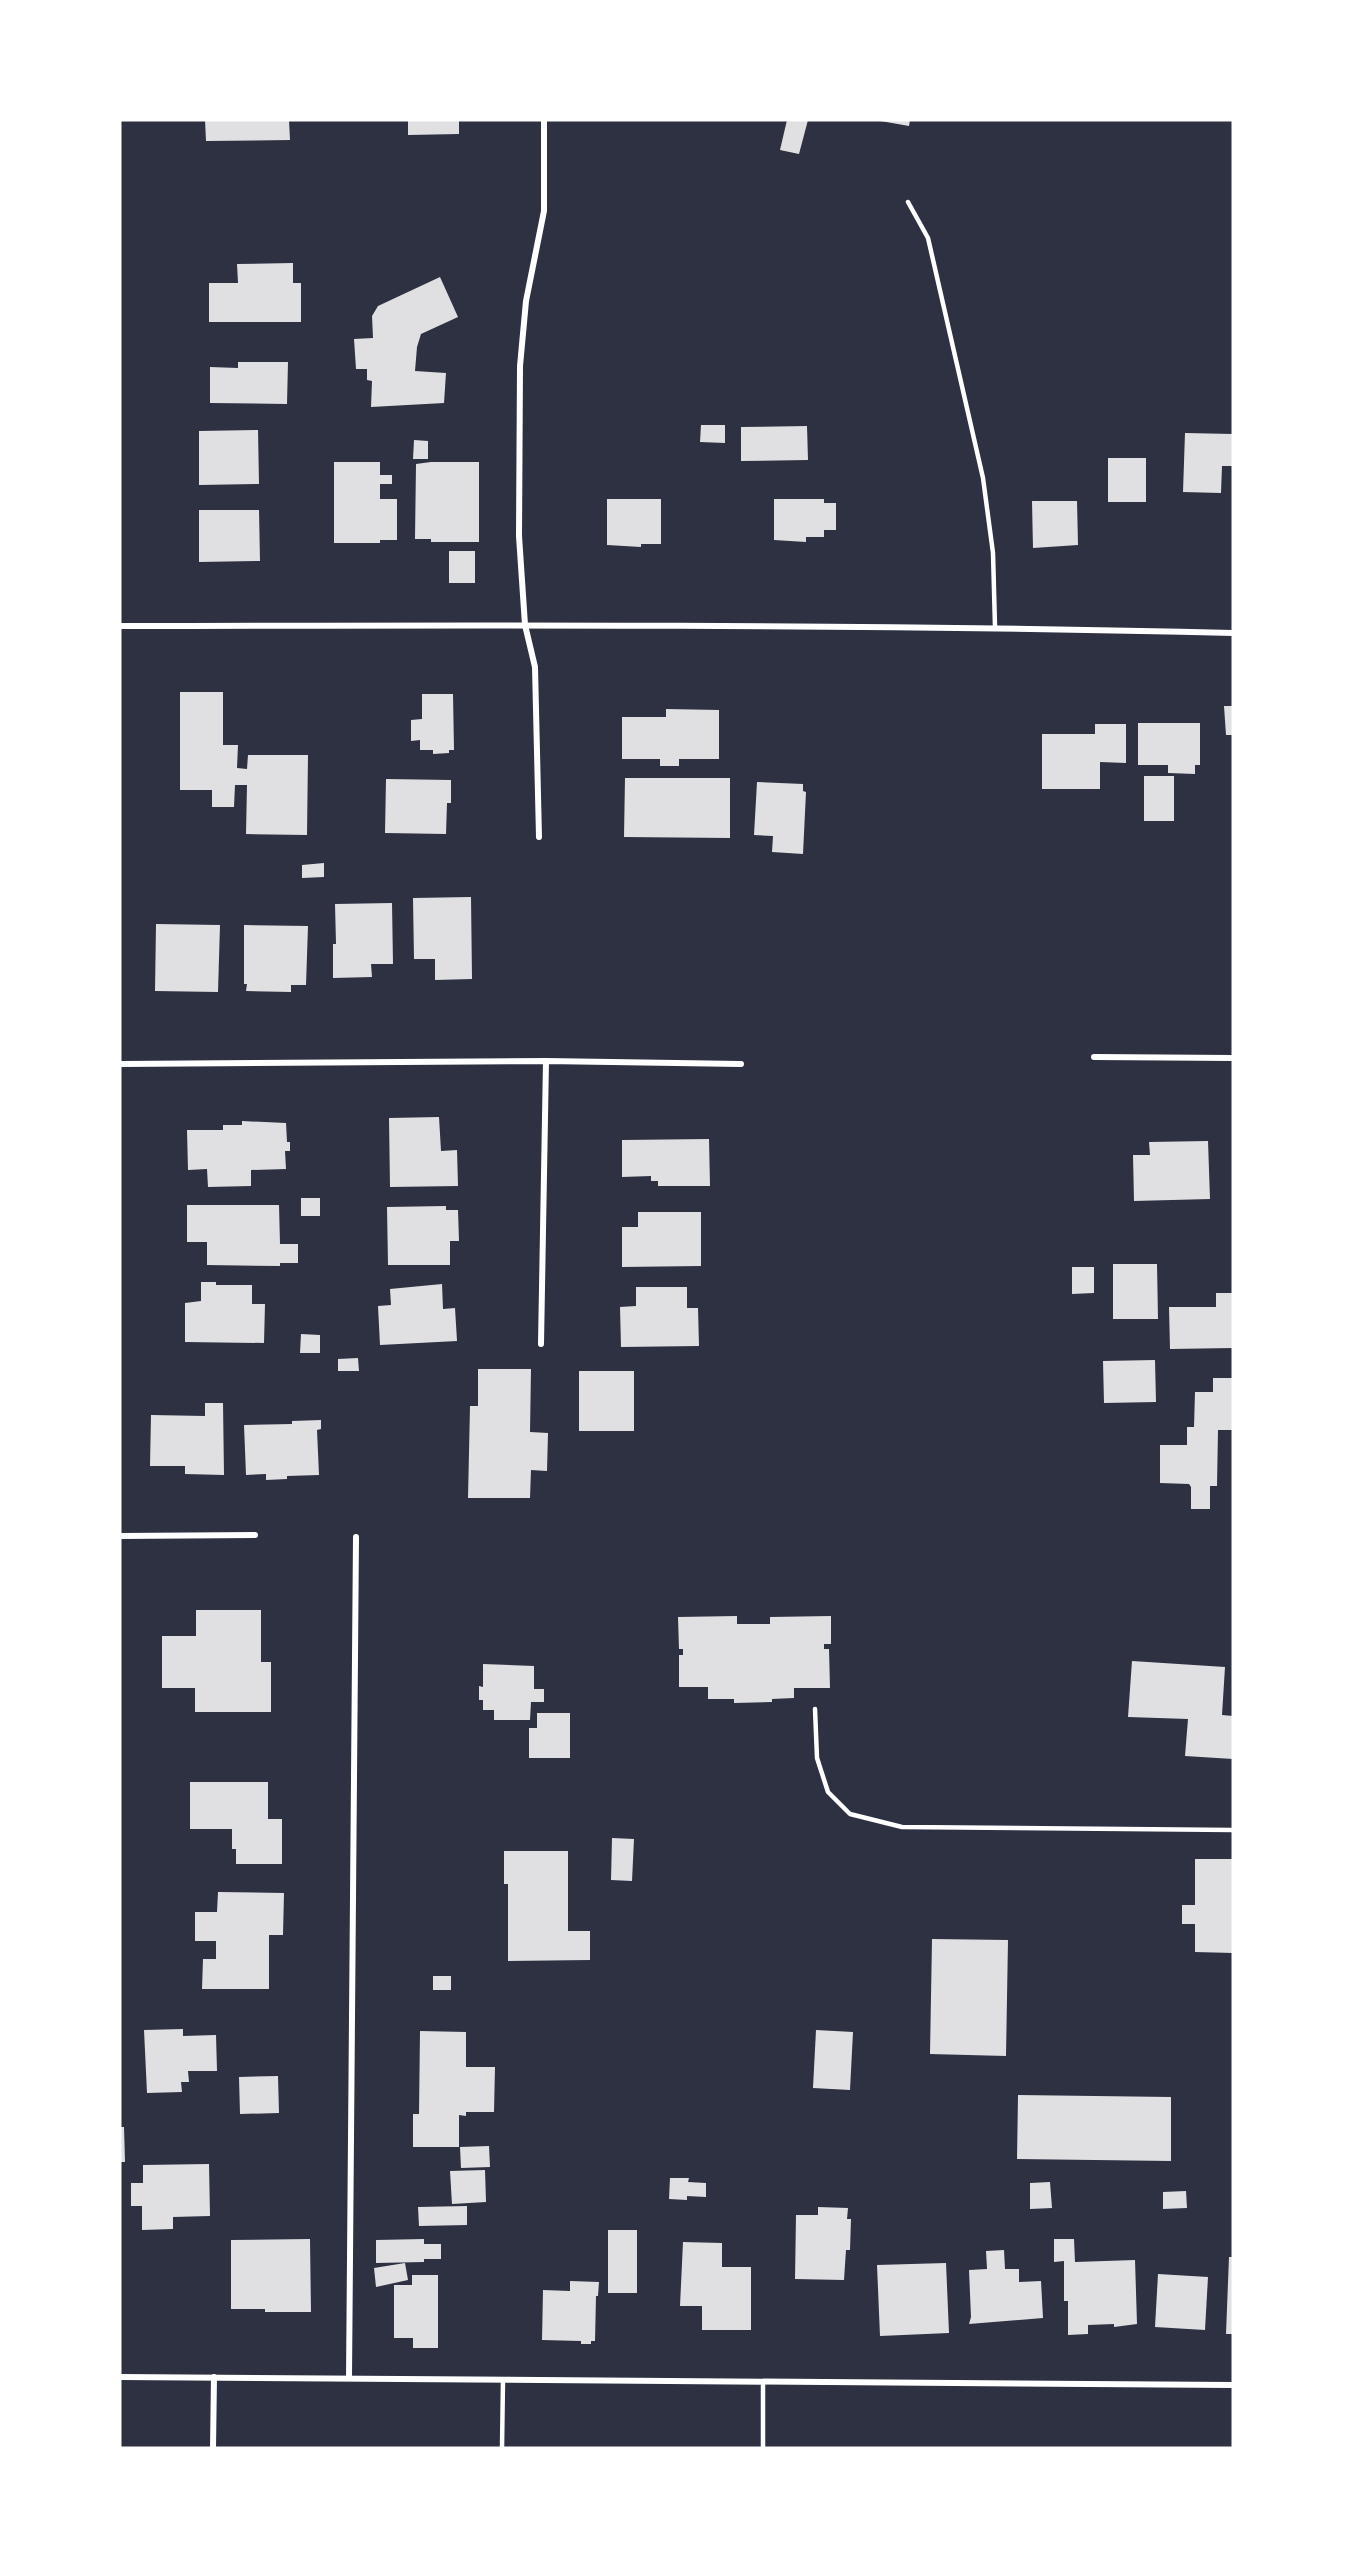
<svg xmlns="http://www.w3.org/2000/svg" width="1353" height="2568" font-family="'PT Serif',serif">
<style>
.building{fill:#e0e0e3}
.lines{fill:none;stroke-linecap:round;stroke-linejoin:round}
.service{stroke:#fff;stroke-width:4.5}
.minor{stroke:#fff;stroke-width:6}
</style>
<rect width="100%" height="100%" fill="#2d3142"/>
<g class="building">
<polygon points="205,120 289,120 290,140 206,141"/>
<polygon points="408,120 459,120 459,134 408,135"/>
<polygon points="787,120 808,120 799,154 780,150"/>
<polygon points="875,120 910,120 909,126"/>
<polygon points="293,263 293,283 301,283 301,322 209,322 209,283 238,283 237,264"/>
<polygon points="440,277 458,317 421,334 417,347 415,371 446,373 444,403 371,407 372,381 367,380 367,369 356,369 354,339 373,338 372,316 378,306"/>
<polygon points="238,362 288,362 287,404 210,403 210,367 238,368"/>
<polygon points="701,425 725,425 725,443 700,442"/>
<polygon points="807,426 808,460 741,461 741,427"/>
<polygon points="258,430 259,484 199,485 199,431"/>
<polygon points="1185,433 1233,434 1233,466 1222,466 1221,493 1183,492"/>
<polygon points="414,440 428,441 428,459 413,459"/>
<rect x="1108" y="458" width="38" height="44"/>
<polygon points="334,462 380,462 380,475 392,475 392,484 380,484 380,499 397,499 397,540 380,540 380,543 334,543"/>
<polygon points="431,462 479,462 479,542 431,542 431,539 415,539 416,464"/>
<polygon points="607,499 661,499 661,544 641,544 641,547 607,545"/>
<polygon points="774,499 824,499 824,503 836,503 836,530 824,530 824,537 806,537 806,542 774,540"/>
<polygon points="1032,501 1077,501 1078,545 1033,548"/>
<polygon points="199,510 259,510 260,561 199,562"/>
<rect x="449" y="551" width="26" height="32"/>
<polygon points="180,692 223,692 223,745 238,745 237,768 247,769 248,755 308,755 307,835 246,834 247,785 235,785 234,807 212,807 212,790 180,790"/>
<polygon points="422,694 453,694 454,750 449,750 449,753 433,754 433,750 420,750 420,740 411,741 411,720 422,719"/>
<polygon points="1224,706 1233,706 1233,735 1226,735"/>
<polygon points="666,709 719,710 719,759 679,759 679,766 660,766 660,759 622,759 622,717 666,717"/>
<polygon points="1138,723 1200,723 1200,765 1195,765 1195,774 1168,773 1168,765 1138,765"/>
<polygon points="1095,724 1126,724 1126,763 1100,762 1100,789 1042,789 1042,734 1095,734"/>
<rect x="1144" y="776" width="30" height="45"/>
<polygon points="625,778 730,778 730,838 624,837"/>
<polygon points="386,779 451,780 451,803 447,803 446,834 385,833"/>
<polygon points="757,782 803,784 803,791 806,792 803,854 772,852 773,836 754,835"/>
<polygon points="324,863 324,877 302,878 302,865"/>
<polygon points="471,897 472,979 435,980 435,959 414,959 413,898"/>
<polygon points="392,903 393,964 371,964 372,977 333,978 333,944 336,944 335,904"/>
<polygon points="156,924 220,925 218,992 155,991"/>
<polygon points="244,925 308,926 306,985 291,985 291,992 246,991 247,984 244,984"/>
<polygon points="439,1117 441,1151 457,1150 458,1186 390,1187 389,1118"/>
<polygon points="242,1121 286,1123 287,1142 290,1142 290,1151 285,1151 286,1169 251,1170 251,1186 208,1187 207,1169 188,1170 187,1130 223,1130 223,1125 242,1125"/>
<polygon points="709,1139 710,1186 658,1186 658,1181 651,1181 651,1176 622,1177 622,1140"/>
<polygon points="1208,1141 1210,1199 1134,1201 1133,1155 1150,1155 1149,1142"/>
<rect x="301" y="1198" width="19" height="18"/>
<polygon points="187,1205 279,1205 280,1244 298,1244 298,1263 280,1263 280,1266 207,1265 207,1242 187,1242"/>
<polygon points="446,1206 446,1210 458,1210 459,1241 450,1241 450,1265 388,1265 387,1207"/>
<polygon points="638,1212 701,1212 701,1266 622,1267 622,1227 638,1227"/>
<polygon points="1113,1264 1157,1264 1158,1319 1113,1319"/>
<polygon points="1072,1267 1094,1267 1094,1293 1072,1294"/>
<polygon points="201,1282 216,1282 216,1285 252,1285 252,1304 265,1304 264,1343 185,1342 185,1303 201,1301"/>
<polygon points="442,1284 443,1309 455,1308 457,1341 380,1345 378,1306 391,1305 390,1289"/>
<polygon points="636,1287 687,1287 687,1308 698,1308 699,1346 621,1347 620,1307 636,1306"/>
<polygon points="1216,1293 1233,1293 1233,1348 1170,1349 1169,1307 1216,1307"/>
<polygon points="301,1334 320,1335 320,1353 300,1353"/>
<polygon points="358,1358 359,1371 338,1371 338,1359"/>
<polygon points="1155,1360 1156,1402 1104,1403 1103,1361"/>
<polygon points="478,1369 531,1369 530,1432 548,1433 547,1471 531,1470 530,1498 468,1498 470,1406 478,1406"/>
<rect x="579" y="1371" width="55" height="60"/>
<polygon points="1213,1378 1233,1378 1233,1430 1218,1430 1217,1486 1210,1486 1210,1509 1191,1509 1191,1487 1189,1484 1160,1483 1160,1445 1187,1445 1187,1427 1194,1427 1195,1392 1213,1392"/>
<polygon points="205,1403 223,1403 224,1475 185,1474 185,1466 150,1466 151,1415 205,1416"/>
<polygon points="321,1420 321,1429 317,1430 319,1475 287,1476 287,1479 266,1480 266,1474 246,1475 244,1425 292,1424 292,1421"/>
<polygon points="196,1610 261,1610 261,1662 271,1662 271,1712 195,1712 195,1688 162,1688 162,1636 196,1636"/>
<polygon points="737,1616 737,1624 770,1624 770,1617 831,1616 831,1644 824,1644 824,1649 829,1649 830,1688 794,1688 794,1698 772,1699 772,1702 734,1703 734,1699 708,1699 708,1687 679,1687 679,1655 683,1655 683,1649 679,1649 678,1617"/>
<polygon points="1132,1661 1225,1667 1222,1715 1233,1716 1233,1759 1185,1756 1188,1719 1128,1717"/>
<polygon points="483,1664 534,1666 534,1689 544,1689 544,1702 531,1702 530,1720 494,1720 494,1710 483,1710 483,1700 479,1700 479,1686 483,1687"/>
<polygon points="537,1713 570,1713 570,1758 529,1758 529,1728 537,1728"/>
<polygon points="190,1782 268,1782 268,1819 282,1819 282,1864 236,1864 236,1849 232,1849 232,1829 190,1829"/>
<polygon points="612,1838 634,1839 632,1881 611,1880"/>
<polygon points="504,1851 568,1851 568,1931 590,1931 590,1960 508,1961 508,1884 504,1884"/>
<polygon points="1195,1859 1233,1859 1233,1953 1195,1952 1195,1924 1182,1924 1182,1905 1195,1905"/>
<polygon points="218,1892 284,1893 283,1935 269,1935 269,1989 202,1989 203,1959 216,1959 216,1941 195,1941 195,1912 217,1912"/>
<polygon points="932,1939 1008,1940 1006,2056 930,2054"/>
<rect x="433" y="1976" width="18" height="14"/>
<polygon points="183,2029 183,2036 216,2035 217,2071 188,2071 189,2082 181,2082 182,2092 147,2093 144,2030"/>
<polygon points="816,2030 853,2032 850,2090 813,2088"/>
<polygon points="420,2031 466,2032 466,2067 495,2067 494,2112 466,2112 466,2116 459,2115 459,2147 413,2147 413,2114 419,2114"/>
<polygon points="278,2076 279,2113 240,2114 239,2077"/>
<polygon points="1018,2095 1171,2097 1171,2161 1017,2159"/>
<polygon points="120,2127 124,2127 125,2162 120,2162"/>
<polygon points="489,2146 490,2167 461,2168 460,2147"/>
<polygon points="209,2164 210,2216 173,2217 173,2229 142,2230 142,2206 131,2206 131,2183 143,2183 143,2165"/>
<polygon points="485,2170 486,2202 452,2204 450,2171"/>
<polygon points="670,2178 689,2178 688,2182 706,2183 706,2197 687,2196 687,2200 669,2199"/>
<polygon points="1050,2182 1052,2208 1030,2209 1030,2183"/>
<polygon points="1186,2191 1187,2208 1163,2209 1163,2192"/>
<polygon points="467,2206 467,2225 419,2226 418,2207"/>
<polygon points="818,2207 848,2208 847,2219 851,2219 850,2250 846,2250 844,2280 795,2279 796,2215 818,2215"/>
<rect x="608" y="2230" width="29" height="63"/>
<polygon points="310,2239 311,2312 265,2312 265,2309 231,2309 231,2240"/>
<polygon points="424,2239 424,2244 441,2244 441,2259 424,2259 424,2262 376,2263 376,2240"/>
<polygon points="1054,2239 1074,2239 1075,2262 1135,2260 1137,2324 1114,2327 1114,2324 1088,2325 1088,2334 1068,2335 1068,2301 1064,2301 1064,2261 1054,2262"/>
<polygon points="683,2242 722,2243 722,2267 751,2267 751,2330 702,2330 702,2306 680,2306"/>
<polygon points="1004,2250 1005,2269 1019,2269 1019,2282 1041,2281 1043,2318 969,2324 971,2317 969,2270 987,2269 986,2251"/>
<polygon points="1229,2257 1233,2257 1233,2334 1226,2334"/>
<polygon points="405,2263 408,2280 376,2287 374,2268"/>
<polygon points="946,2263 949,2333 880,2336 877,2265"/>
<polygon points="1158,2274 1208,2277 1205,2330 1155,2327"/>
<polygon points="412,2275 438,2275 438,2348 413,2348 413,2338 394,2338 394,2285 412,2285"/>
<polygon points="570,2281 599,2282 598,2296 596,2296 595,2341 591,2341 591,2344 581,2344 581,2341 542,2340 543,2290 570,2291"/>
</g>
<g class="lines">
<g class="service">
<polyline points="908,202 928,238 983,478 993,553 995,627"/>
<polyline points="815,1709 817,1758 828,1792 850,1814 902,1827 1233,1830"/>
<polyline points="763,2382 763,2448"/>
<polyline points="502,2448 503,2380"/>
</g>
<g class="minor">
<path d="M120 626C491 625 862 624 1233 633"/>
<polyline points="539,837 535,667 525,625 519,536 520,366 526,301 544,211 544,120"/>
<polyline points="1094,1057 1233,1058"/>
<polyline points="120,1064 546,1061 741,1064"/>
<polyline points="541,1344 546,1061"/>
<polyline points="120,1536 255,1535"/>
<polyline points="120,2377 1233,2385"/>
<polyline points="349,2378 356,1537"/>
<polyline points="213,2448 214,2377"/>
</g>
</g>
<rect width="1353" height="2568" fill="none" stroke="#ffffff" stroke-width="243"/>
</svg>
